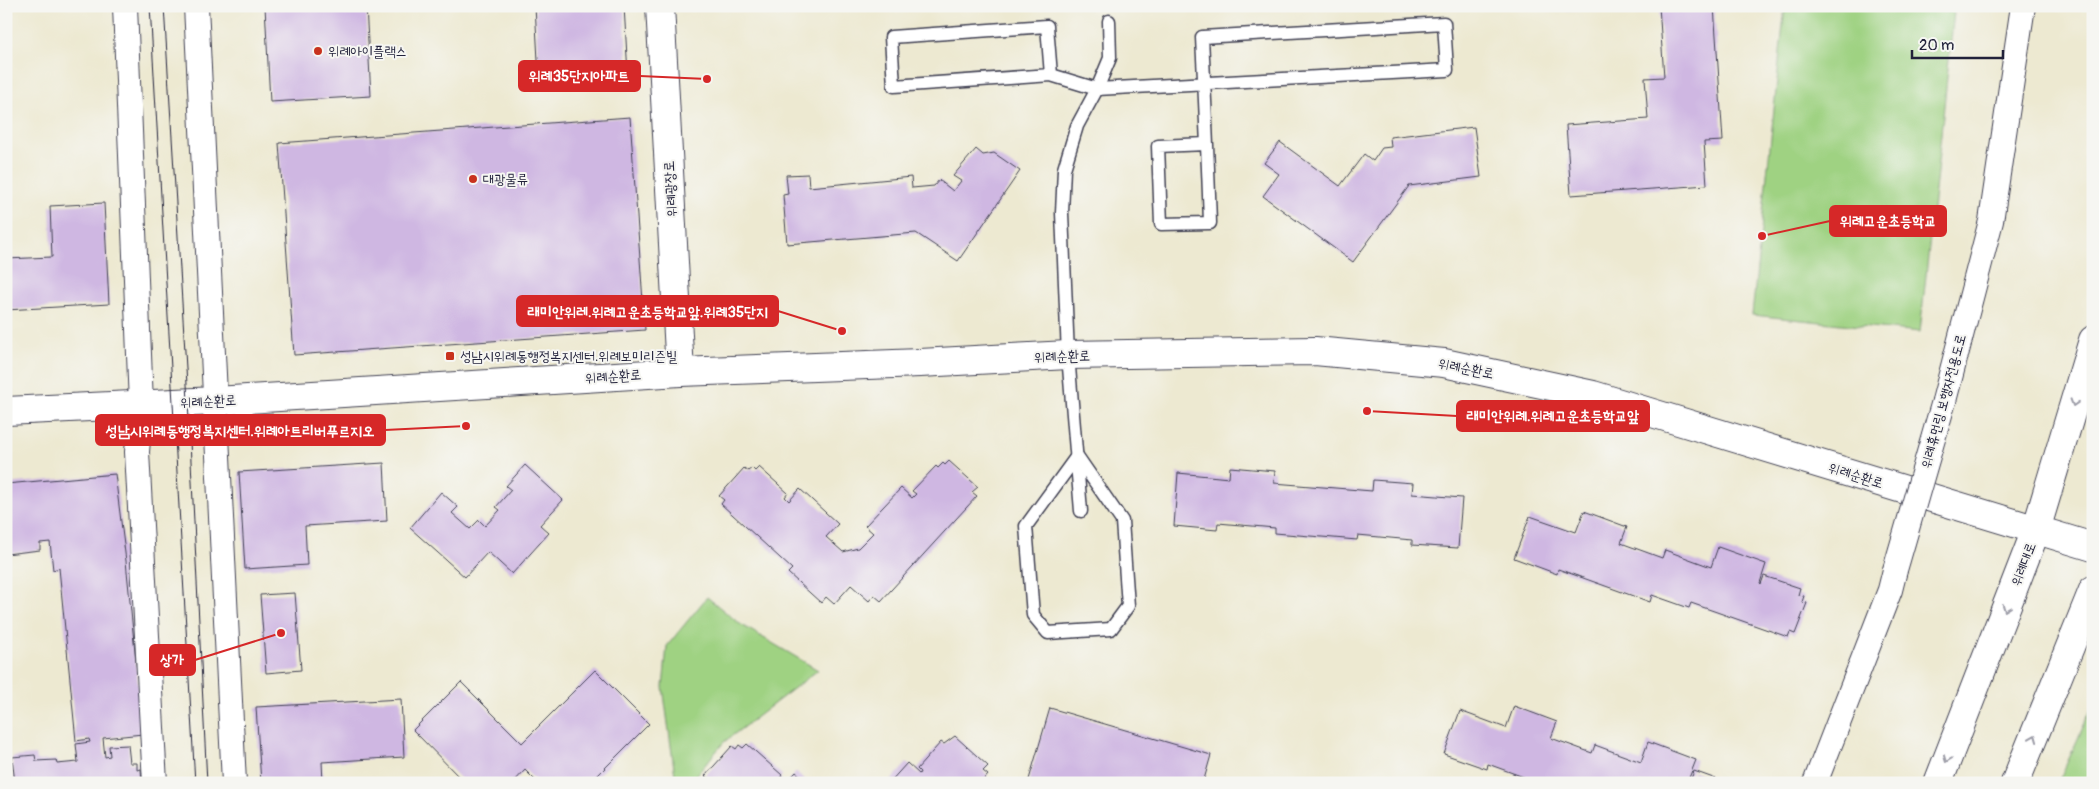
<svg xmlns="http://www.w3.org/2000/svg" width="2099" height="789" font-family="Pangolin,'Poor Story',sans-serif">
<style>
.green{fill:#9fd282;stroke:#607a5e}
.building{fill:#cfb7e2}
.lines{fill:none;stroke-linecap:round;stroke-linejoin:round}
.lane-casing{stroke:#404052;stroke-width:15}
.street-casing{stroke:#404052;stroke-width:26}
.secondary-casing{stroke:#404052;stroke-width:30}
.primary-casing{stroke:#404052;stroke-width:30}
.lane{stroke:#fff;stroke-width:12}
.street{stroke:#fff;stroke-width:24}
.secondary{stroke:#fff;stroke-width:28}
.primary{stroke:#fff;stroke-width:28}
.tram{stroke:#22223b;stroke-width:1}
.street-bridge-casing{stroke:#404052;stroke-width:26;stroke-linecap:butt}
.street-bridge{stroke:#fff;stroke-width:24}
.oneway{stroke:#9c9ca7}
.poi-dot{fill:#c8321e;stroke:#f6f6f2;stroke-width:2}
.labels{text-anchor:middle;stroke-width:4;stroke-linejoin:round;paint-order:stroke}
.poi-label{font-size:14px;fill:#22223b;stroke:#f6f6f2;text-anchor:start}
.street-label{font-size:14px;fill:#22223b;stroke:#f6f6f2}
.leader{fill:none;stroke:#d62828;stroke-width:2}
.callout-dot{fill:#d62828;stroke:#f6f6f2;stroke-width:2}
.callout{fill:#d62828;stroke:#d62828;stroke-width:2}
.callout-label{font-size:15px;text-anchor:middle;font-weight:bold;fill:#fff}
</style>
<rect width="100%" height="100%" fill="#f6f6f2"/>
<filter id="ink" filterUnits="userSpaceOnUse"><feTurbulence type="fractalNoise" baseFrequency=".02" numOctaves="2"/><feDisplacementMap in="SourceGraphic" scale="10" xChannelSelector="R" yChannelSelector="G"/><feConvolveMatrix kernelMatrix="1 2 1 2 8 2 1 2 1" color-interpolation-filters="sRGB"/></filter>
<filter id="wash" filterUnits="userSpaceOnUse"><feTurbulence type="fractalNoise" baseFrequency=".0096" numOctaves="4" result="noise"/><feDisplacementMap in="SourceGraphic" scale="20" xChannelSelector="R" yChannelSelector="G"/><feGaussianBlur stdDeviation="1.12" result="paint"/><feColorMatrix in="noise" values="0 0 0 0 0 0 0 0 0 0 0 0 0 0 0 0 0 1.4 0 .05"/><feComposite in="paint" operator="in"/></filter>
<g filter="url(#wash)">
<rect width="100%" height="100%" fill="#ede9d1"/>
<g class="green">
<polygon points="1785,6 1898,6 1954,12 1920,332 1752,315"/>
<polygon points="707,597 740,624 818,670 724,742 690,783 676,783 663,687 667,646"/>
<polygon points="2093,705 2093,783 2058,783"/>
</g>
<g id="blocks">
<g class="building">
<polygon points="265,6 366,6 371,96 270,102"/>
<polygon points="535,6 624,6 628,74 539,79"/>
<polygon points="1552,6 1607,6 1607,8 1552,11"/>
<polygon points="1659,6 1714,6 1723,141 1704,142 1707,185 1571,195 1566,125 1648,119 1645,78 1664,77"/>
<polygon points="630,117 645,330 294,355 279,143"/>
<polygon points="1474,127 1481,177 1409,186 1353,262 1263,196 1279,174 1264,163 1280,142 1340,186 1364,154 1373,161 1382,148 1391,147 1390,137"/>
<polygon points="976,149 983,155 994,153 1020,171 958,261 916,233 787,244 783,195 788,194 786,175 808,174 809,187 911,177 912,188 934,186 939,180 953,191 961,181 953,176"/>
<polygon points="104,203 109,304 6,310 6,259 52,257 50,206"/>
<polygon points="949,461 978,487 972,492 977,496 881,601 874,595 869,601 851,585 834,604 826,597 821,603 788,573 792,569 721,504 724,500 719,496 744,468 748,471 752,468 755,471 759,467 788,493 785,497 789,501 800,489 838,524 826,537 843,552 858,548 873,533 865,526 901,488 912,498 916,494 912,491 936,466 938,468 943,463 945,465"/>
<polygon points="384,463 387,521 305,526 307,565 245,569 239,472"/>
<polygon points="525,465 563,500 540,525 549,533 512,574 488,552 465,577 410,528 441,492 458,507 452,513 470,529 479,520 485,526 500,510 496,507 511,490 506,486"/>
<polygon points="1230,467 1275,471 1274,483 1372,491 1373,480 1413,483 1412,494 1462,498 1458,548 1412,545 1412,540 1358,535 1357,540 1275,533 1275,528 1218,523 1217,530 1174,526 1178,473 1229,478"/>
<polygon points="115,474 126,561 143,734 103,738 105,757 110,756 109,746 128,745 130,763 137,763 137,770 141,769 142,783 15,783 12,757 35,755 36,761 56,760 57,764 78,762 76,744 90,742 89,739 76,741 59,568 53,570 50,542 40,543 40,550 6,554 6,484"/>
<polygon points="1584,511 1627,527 1621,543 1662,558 1665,550 1711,567 1718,547 1766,564 1760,583 1761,584 1764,576 1800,588 1798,595 1804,596 1802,602 1807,603 1795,634 1790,632 1788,637 1691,603 1689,608 1652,595 1650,602 1558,569 1557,574 1514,558 1530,516 1576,532"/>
<polygon points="295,593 301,670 266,673 260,595"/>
<polygon points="595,670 649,724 590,783 538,783 525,770 513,783 465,783 413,730 461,682 522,743"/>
<polygon points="401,699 404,757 322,762 323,783 261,783 256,707"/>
<polygon points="1514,706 1557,722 1551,738 1592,753 1595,745 1641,762 1648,742 1696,760 1689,778 1691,779 1694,771 1727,783 1540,783 1488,764 1487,769 1444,754 1460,711 1506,728"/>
<polygon points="1050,708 1211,755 1203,783 1028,783"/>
<polygon points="955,736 988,766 983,771 988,775 981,783 889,783 907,763 919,774 920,772 917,769 941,742 944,744"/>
<polygon points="747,744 782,775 780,779 784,783 710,783 711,781 705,776 732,746 736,749 739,745 743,748"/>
<polygon points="796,772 809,783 786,783"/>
</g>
</g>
</g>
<g filter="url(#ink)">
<use href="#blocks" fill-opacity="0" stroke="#404052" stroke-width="1"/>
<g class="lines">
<g class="lane-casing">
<g id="lane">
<path d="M1051 75 1047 26 891 37 894 86 1051 75 1097 89 1447 70 1444 23 1202 37C1205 99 1208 161 1210 223L1161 224 1158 146 1207 144"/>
<polygon points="1077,456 1122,521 1128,606 1111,629 1048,633 1033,615 1026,526"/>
<polyline points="1081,511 1068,355 1062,213 1064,169 1077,126 1097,89 1110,58 1109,21"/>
</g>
</g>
<g class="street-casing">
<g id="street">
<polyline points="125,6 141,404 137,452 155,783"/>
<polyline points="196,6 234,783"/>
<polyline points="1944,401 1991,221 2023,6"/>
<polyline points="1815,783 1890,590 1895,570"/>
</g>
</g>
<g class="secondary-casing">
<g id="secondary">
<polyline points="660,6 680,372"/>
<polyline points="6,411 216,401 680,372 920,363 1068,355 1315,351 1444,363 1593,395 2093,547"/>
</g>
</g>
<g class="primary-casing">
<g id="primary">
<polyline points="1938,783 2036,530 2093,340"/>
<polyline points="2015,783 2093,590"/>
</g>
</g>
<use href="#lane" class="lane"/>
<use href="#street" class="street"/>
<use href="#secondary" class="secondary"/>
<use href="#primary" class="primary"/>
<g class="tram">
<polyline points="150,6 195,783"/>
<polyline points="164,6 188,401 207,783"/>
</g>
<g class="street-bridge-casing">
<polyline id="street-bridge" points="1895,570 1944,401"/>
</g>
<use href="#street-bridge" class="street-bridge"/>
</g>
<defs><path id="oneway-chevron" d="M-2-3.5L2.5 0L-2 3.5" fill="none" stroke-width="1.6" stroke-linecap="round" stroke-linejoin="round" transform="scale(1.25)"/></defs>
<g class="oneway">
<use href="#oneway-chevron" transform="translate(2074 403) rotate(107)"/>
<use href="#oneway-chevron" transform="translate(2006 608) rotate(111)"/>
<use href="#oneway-chevron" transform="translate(2034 738) rotate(-68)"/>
<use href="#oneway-chevron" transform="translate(1947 759) rotate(111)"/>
</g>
</g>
<g class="poi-dot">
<circle cx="318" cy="51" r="5"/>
<circle cx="473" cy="179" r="5"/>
<rect x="445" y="351" width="10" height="10" rx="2.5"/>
</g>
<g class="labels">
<g class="poi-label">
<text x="328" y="56">위례아이플랙스</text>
<text x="483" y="184">대광물류</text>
<text x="460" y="361">성남시위례동행정복지센터.위례보미리즌빌</text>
</g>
<g class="street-label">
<text transform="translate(670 189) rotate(-93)" y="5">위례광장로</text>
<text transform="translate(1062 356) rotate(-2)" y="5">위례순환로</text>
<text transform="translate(1466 368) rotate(11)" y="5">위례순환로</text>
<text transform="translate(613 376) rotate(-4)" y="5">위례순환로</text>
<text transform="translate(208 401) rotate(-3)" y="5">위례순환로</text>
<text transform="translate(1943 401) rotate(-75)" y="5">위례휴먼링 보행자전용도로</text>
<text transform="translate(1856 475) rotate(17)" y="5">위례순환로</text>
<text transform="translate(2023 564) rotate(-69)" y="5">위례대로</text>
</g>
</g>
<path class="leader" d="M707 79L640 76M1762 236L1830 221M842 331L778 311M1367 411L1457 416M466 426L385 430M281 633L195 660"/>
<g class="callout-dot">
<circle cx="707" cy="79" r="5"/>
<circle cx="1762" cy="236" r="5"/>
<circle cx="842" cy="331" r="5"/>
<circle cx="1367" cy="411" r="5"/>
<circle cx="466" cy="426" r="5"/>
<circle cx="281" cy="633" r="5"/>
</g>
<g class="callout">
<rect x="519" y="61" width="121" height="30" rx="5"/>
<rect x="1830" y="206" width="116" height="30" rx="5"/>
<rect x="517" y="296" width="261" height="30" rx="5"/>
<rect x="1457" y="401" width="192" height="30" rx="5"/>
<rect x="96" y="415" width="289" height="30" rx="5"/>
<rect x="150" y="645" width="45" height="30" rx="5"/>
</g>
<g class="callout-label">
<text x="579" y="81">위례35단지아파트</text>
<text x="1888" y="226">위례고운초등학교</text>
<text x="648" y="317">래미안위레.위례고운초등학교앞.위례35단지</text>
<text x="1553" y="421">래미안위례.위례고운초등학교앞</text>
<text x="240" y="436">성남시위례동행정복지센터.위례아트리버푸르지오</text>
<text x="172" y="665">상가</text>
</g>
<rect width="2099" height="789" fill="none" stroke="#f6f6f2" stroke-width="25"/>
<path d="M1912 50v8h91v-8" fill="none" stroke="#22223b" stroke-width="2.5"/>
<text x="1919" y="50" font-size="15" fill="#22223b" stroke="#f6f6f2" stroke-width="4" paint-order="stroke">20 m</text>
</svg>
